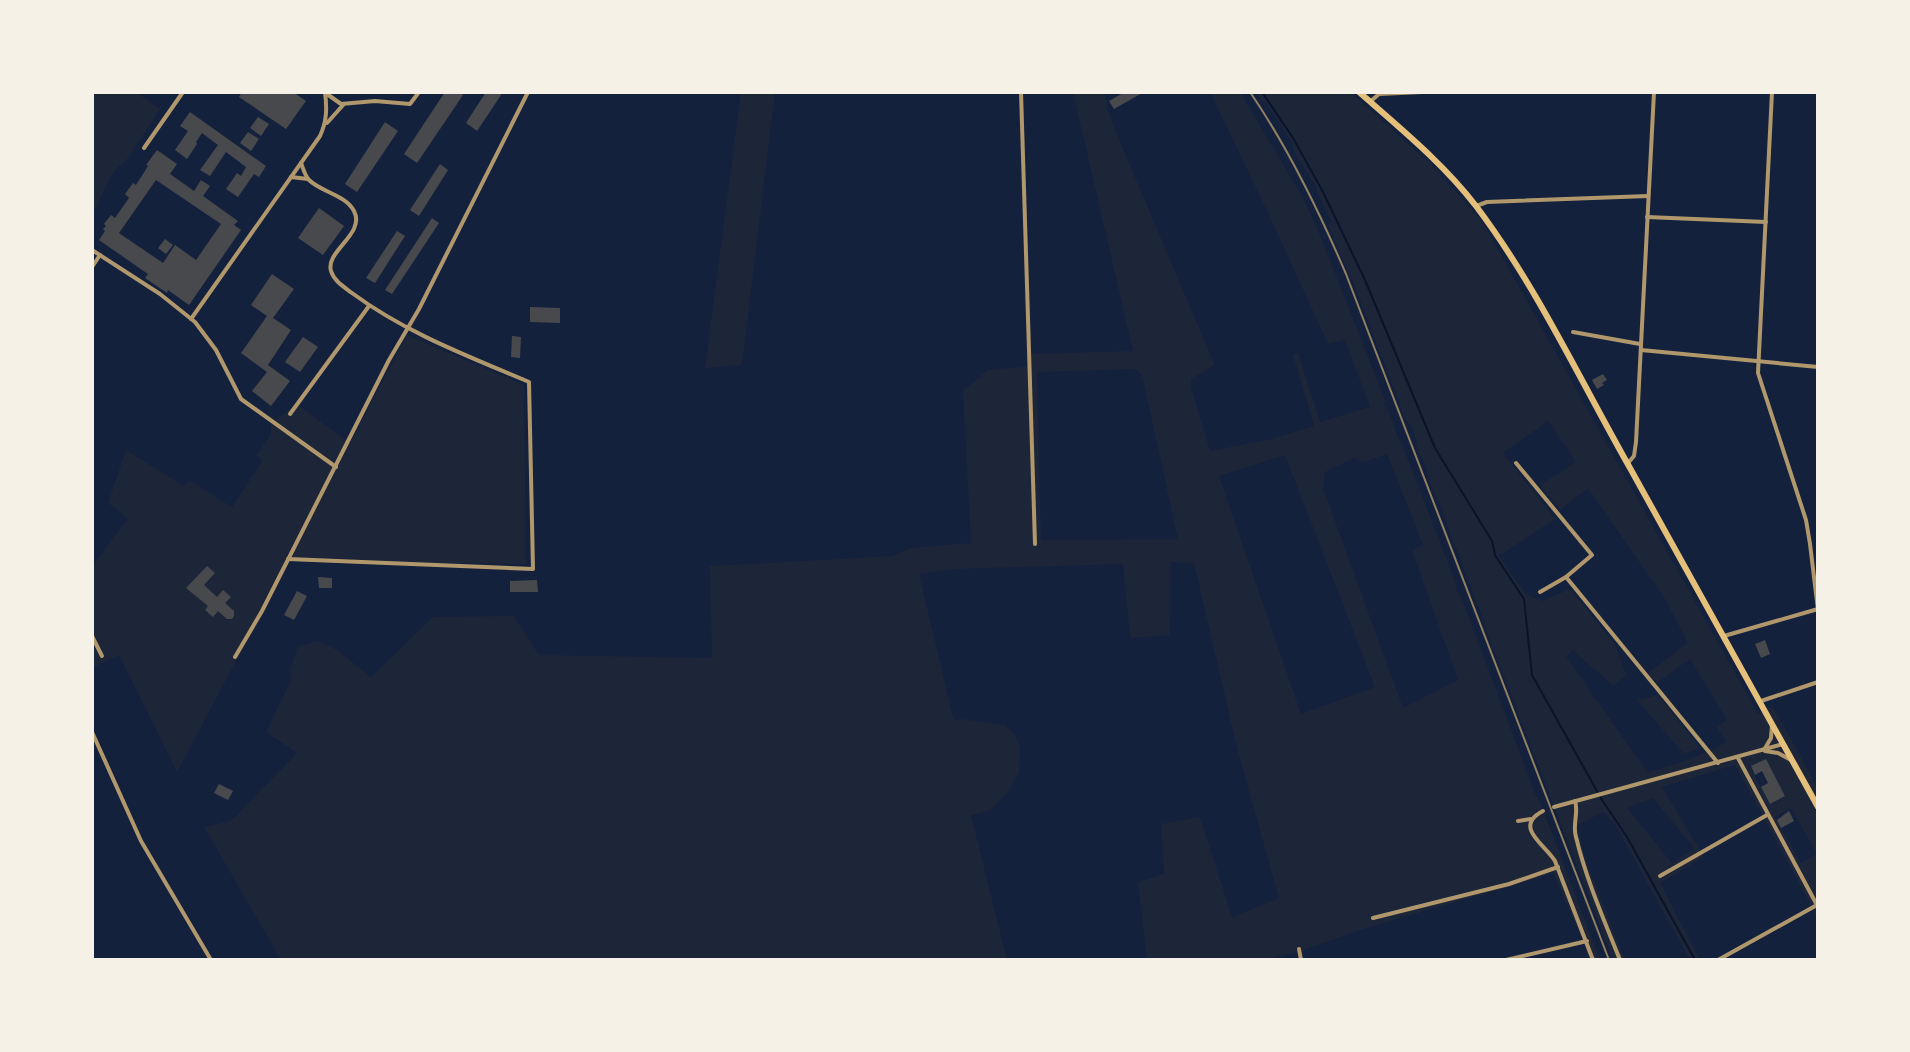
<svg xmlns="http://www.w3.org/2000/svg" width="1910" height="1052" font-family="'Exo 2',sans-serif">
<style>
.green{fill:#1d2539;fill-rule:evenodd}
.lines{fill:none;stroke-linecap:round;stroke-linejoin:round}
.stream{stroke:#0b132b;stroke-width:2}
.building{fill:#48494c;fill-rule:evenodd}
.minor{stroke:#b1986c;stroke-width:4}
.primary{stroke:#e5c07b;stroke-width:6}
.rail{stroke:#918062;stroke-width:2}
</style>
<rect width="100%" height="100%" fill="#14213d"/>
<g class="green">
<polygon points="92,92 136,92 160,109 128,158 115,170 107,183 92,216"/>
<polygon points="741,92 775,92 742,365 705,368"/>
<path d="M1073 92H1104L1107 108 1123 149 1215 365 1191 379V388L1210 451 1272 439 1314 426 1293 355 1298 353 1320 422 1370 407 1345 340 1328 344 1268 213 1210 92H1240L1303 198 1320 235 1385 400 1384 404C1393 416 1394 433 1402 444L1457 586 1456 590 1461 596 1536 796 1540 802 1600 960H1589L1581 936 1553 872 1529 881 1366 928 1295 953 1262 960H1147L1138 882 1164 874 1161 824 1200 817 1232 917 1279 898 1237 748 1194 563 1171 562 1170 635 1130 638 1123 564 954 569 919 574 954 721 961 719 1005 725 1013 732 1020 746 1019 772 1009 791 990 811 971 815 1007 960H281L204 827 231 821 297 753 266 732 291 680 290 670 298 646 319 641 337 650 371 677 433 617 514 616 539 655 712 658 710 566 893 556 911 548 971 543 963 391 988 370 1030 366V354L1133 351ZM1135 369 1140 373 1143 380 1178 539 1041 540 1037 372ZM1387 454 1423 545 1412 550 1458 680 1403 708 1323 488 1325 472 1354 458 1364 462ZM1285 455 1375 687 1301 714 1219 476Z"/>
<path d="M1255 92H1350L1432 165 1482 221 1758 714 1773 706 1818 789V918L1735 765 1662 787 1704 857 1660 883 1700 960H1690L1616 826 1603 812 1576 826 1587 864 1625 960H1613L1485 627C1483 613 1473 600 1471 585L1468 582 1458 551 1454 545 1441 507 1437 501 1428 477 1426 467 1416 447 1417 441 1411 425 1406 421 1355 287 1328 225 1332 222 1317 194V188L1293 150V144L1266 103 1262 102ZM1548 421 1576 462 1540 485 1560 510 1588 488 1665 599 1688 643 1648 673 1657 683 1690 659 1727 720 1717 727 1727 742C1701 755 1675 766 1647 772L1566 656 1573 651 1614 686 1626 675 1615 644 1570 589 1542 601 1526 594 1499 556 1555 519 1503 453ZM1766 759 1786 796 1770 805 1750 767ZM1653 798 1694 848 1672 863 1627 808ZM1791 808 1817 854 1801 863 1775 817Z"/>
<path d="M407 335 524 385 526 564 302 562 292 556 177 772 119 655 92 668V642L96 640 92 633V566L128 518 108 503 126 450 184 486 189 480 232 507 263 460 256 456 271 434V421C282 418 288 411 295 403L350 443Z"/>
<polygon points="1658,695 1700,748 1684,754 1637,700"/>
</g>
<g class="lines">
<polyline class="stream" points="1262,92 1293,138 1323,192 1365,280 1435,448 1492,541 1495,555 1524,599 1532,675 1602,800 1627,837 1695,960"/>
</g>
<g class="building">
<polygon points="242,92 293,92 306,101 286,129 239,97"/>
<polygon points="445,92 458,92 463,95 417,163 404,154"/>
<polygon points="486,92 503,92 477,131 466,123"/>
<polygon points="1125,92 1144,92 1114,109 1109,101"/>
<polygon points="190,112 266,166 259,177 254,174 238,197 226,189 237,173 241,176 246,167 226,152 210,176 200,170 218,145 202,133 196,142 197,144 187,159 175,150 188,131 180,126"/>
<polygon points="258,117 269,124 261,136 250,128"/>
<polygon points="385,122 398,131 357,192 345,184"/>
<polygon points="248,132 259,139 251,151 240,143"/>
<path d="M157 150 177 164 170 174 194 191 201 180 210 186 203 196 238 221 234 225 241 230 189 305 168 290 167 293 145 278 148 274 99 240 105 231 103 229 106 226 104 224 111 215 115 218 129 198 125 194 133 183 136 185 148 166 146 165ZM156 180 221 224 196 260 175 245 163 263 119 233Z"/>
<polygon points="440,164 448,170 419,216 410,210"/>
<polygon points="319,208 344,226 323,255 298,238"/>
<polygon points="432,218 439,223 392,294 385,290"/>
<polygon points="397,231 405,236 375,283 366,278"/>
<polygon points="165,239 173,245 166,254 158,248"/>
<polygon points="272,274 294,289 273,318 291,330 268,365 290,381 271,406 252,391 267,372 241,353 267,316 251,305"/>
<polygon points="530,307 560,308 560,323 530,322"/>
<polygon points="512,336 521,337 520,358 511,357"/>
<polygon points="303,337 318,347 300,372 285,362"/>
<polygon points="1603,374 1607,380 1602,383 1604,385 1597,389 1592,380"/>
<polygon points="207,566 215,573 204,585 217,597 223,590 231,597 225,603 234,611 234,616 232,619 227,619 218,611 213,617 205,610 208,606 186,588"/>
<polygon points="318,577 332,578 332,588 319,588"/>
<polygon points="537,580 538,592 510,592 510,581"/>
<polygon points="297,591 307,596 294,620 284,615"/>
<polygon points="1765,640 1770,654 1761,658 1755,644"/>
<polygon points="1766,759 1785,796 1770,804 1761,787 1768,783 1762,771 1755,775 1751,766"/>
<polygon points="219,784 233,791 228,800 214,793"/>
<polygon points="1789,811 1794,821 1781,828 1777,820"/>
</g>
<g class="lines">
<g class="minor">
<polyline points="1021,92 1035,544"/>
<polyline points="1772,92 1758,373 1806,520 1810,544 1818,610"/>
<polyline points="327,94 341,104 375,101 410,104 419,92"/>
<polyline points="1371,101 1379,94 1422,92"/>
<polyline points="327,123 344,104"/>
<polyline points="144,148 183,92"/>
<polyline points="291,177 308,179"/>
<polyline points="1476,206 1487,202 1648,196"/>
<polyline points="1647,217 1766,222"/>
<polyline points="92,250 160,294 195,322 216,350 241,399 336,467"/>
<polyline points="92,267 100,255"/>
<path d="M191 319 320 136C327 121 327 108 325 92"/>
<polyline points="1573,332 1640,344"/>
<polyline points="1641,350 1818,367"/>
<polyline points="290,414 369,306"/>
<polyline points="1516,463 1592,555 1566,577"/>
<polyline points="1628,463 1634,456 1636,442 1654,92"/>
<path d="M288 559 533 569 529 382C468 356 406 333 352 293 344 287 334 281 331 271 325 251 366 234 354 211 346 195 321 192 309 180 305 176 303 168 301 163"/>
<polyline points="1540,592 1566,577 1718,763"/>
<polyline points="92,636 102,656"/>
<polyline points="1724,636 1818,609"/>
<polyline points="235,657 262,611 389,360 419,309 528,92"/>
<polyline points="1761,701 1818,682"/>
<polyline points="92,732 141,841 211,960"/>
<polyline points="1764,750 1771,738 1772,725"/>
<polyline points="1765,751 1778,753 1791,760"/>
<polyline points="1738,758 1818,907"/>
<path d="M1575 801C1579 814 1572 824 1576 837 1586 879 1604 920 1620 960"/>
<polyline points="1554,807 1783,744"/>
<path d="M1543 811C1512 827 1546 845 1555 861L1593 960"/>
<polyline points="1518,821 1531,819"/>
<polyline points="1660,876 1767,815"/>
<polyline points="1373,918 1509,884 1558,867"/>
<polyline points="1299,949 1301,960"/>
<polyline points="1506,960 1587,941"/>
<polyline points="1718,960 1817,905"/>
</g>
<path class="primary" d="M1359 92C1400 128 1443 163 1476 206 1537 287 1580 380 1630 468 1693 580 1755 694 1818 807"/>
<path class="rail" d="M1250 92C1289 149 1319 211 1346 274L1609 960"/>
</g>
<rect width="1910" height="1052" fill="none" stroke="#f6f1e7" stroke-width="188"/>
</svg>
